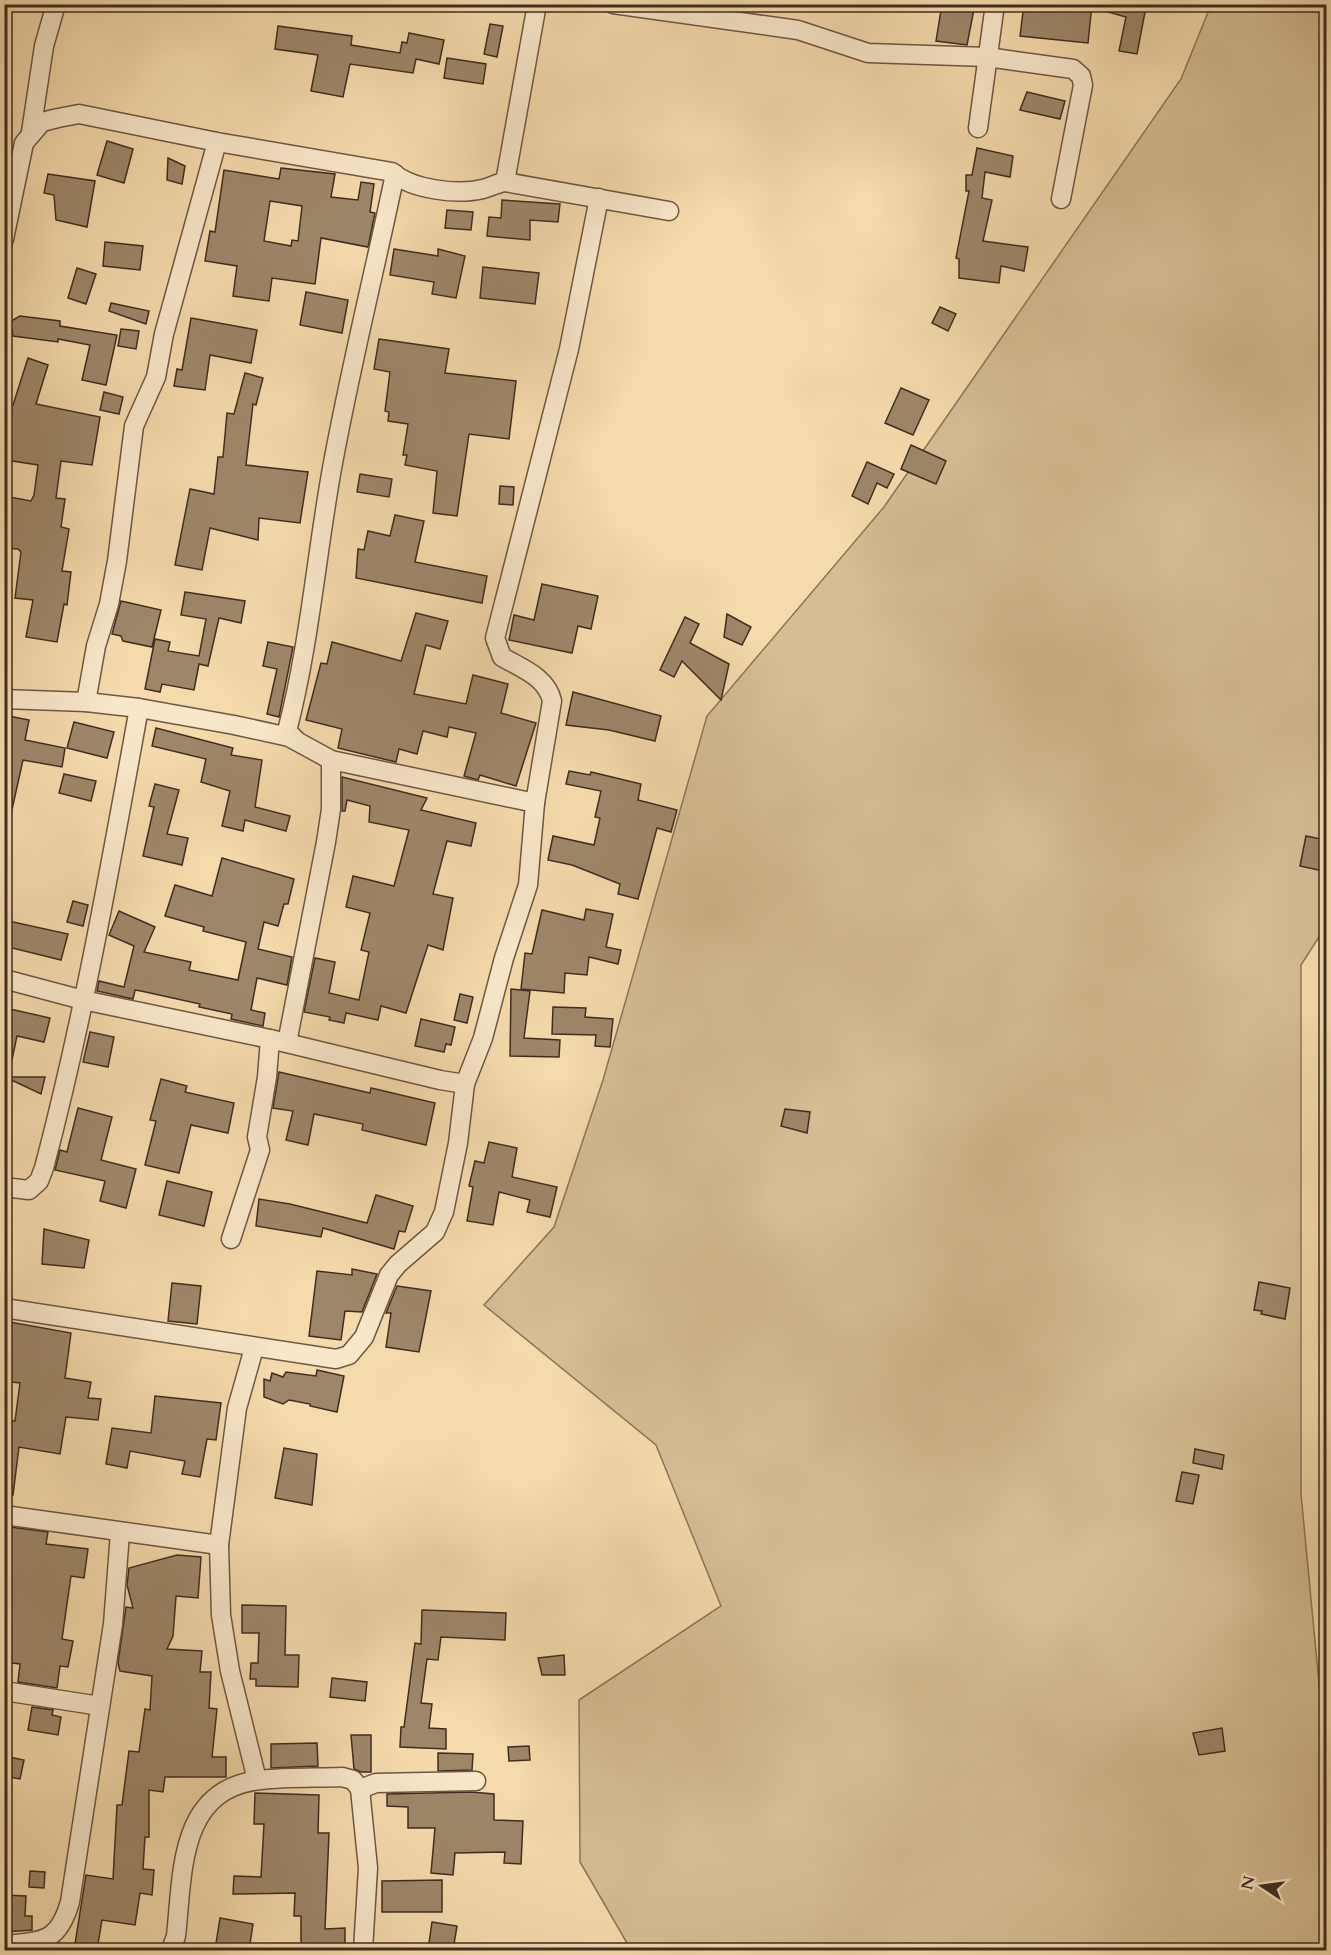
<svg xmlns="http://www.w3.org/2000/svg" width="1331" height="1955" font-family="Cardo,serif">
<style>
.green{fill:#d6bd94;stroke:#8b755a;stroke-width:1.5}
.building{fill:#9e8769;stroke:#402d21;stroke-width:1.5;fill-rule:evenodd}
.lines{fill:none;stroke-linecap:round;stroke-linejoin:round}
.street-casing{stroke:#6d5844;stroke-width:21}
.street{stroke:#f8e7c9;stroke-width:18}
</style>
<rect width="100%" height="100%" fill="#f5daac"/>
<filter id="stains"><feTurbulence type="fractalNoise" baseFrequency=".00333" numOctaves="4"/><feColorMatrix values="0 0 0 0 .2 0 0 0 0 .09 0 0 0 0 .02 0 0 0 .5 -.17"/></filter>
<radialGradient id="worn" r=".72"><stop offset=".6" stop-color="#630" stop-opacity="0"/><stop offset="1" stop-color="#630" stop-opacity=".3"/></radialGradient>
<polygon class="green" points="1211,5 1326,5 1326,926 1301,965 1301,1494 1326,1757 1326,1950 631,1950 580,1862 579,1700 721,1606 656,1445 484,1305 554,1227 603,1080 707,716 884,507 1181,79"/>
<g class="building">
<polygon points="942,4 975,4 967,45 936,41"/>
<polygon points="1024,4 1069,9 1069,4 1092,4 1088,43 1020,36"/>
<polygon points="1094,4 1146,7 1137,54 1119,51 1126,17 1094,8"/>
<polygon points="490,24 503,26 497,57 484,54"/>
<polygon points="278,26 352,36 351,45 400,53 402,42 407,43 409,33 444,40 439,64 416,59 413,73 350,64 343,97 311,91 318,55 275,49"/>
<polygon points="447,58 486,64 483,84 444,78"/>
<polygon points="1027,92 1065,101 1060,119 1020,110"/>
<polygon points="107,141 133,149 124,183 97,175"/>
<polygon points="977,148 1013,156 1010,177 985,172 982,198 992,200 983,241 1028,247 1024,271 1001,266 999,283 959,278 959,259 956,258 969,191 966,191 966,175 972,175"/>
<polygon points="168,158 185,166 182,184 167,180"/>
<path d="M281 168 335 174 331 197 358 200 361 182 374 184 370 212 375 213 368 247 321 238 315 284 272 278 269 301 233 296 237 266 205 261 210 231 215 232 224 170 279 179ZM270 201 302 206 298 241 292 240 291 246 264 241Z"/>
<polygon points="48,174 95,181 87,227 56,220 54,195 44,193"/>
<polygon points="502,200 560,204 558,222 530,220 530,240 487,236 489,217 501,218"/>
<polygon points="447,210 473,212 471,230 445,228"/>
<polygon points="105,242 143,246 140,270 103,266"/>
<polygon points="394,249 438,256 438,249 465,256 456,298 432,294 434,282 390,275"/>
<polygon points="483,267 539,273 535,304 480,298"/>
<polygon points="77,268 96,274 86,304 68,298"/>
<polygon points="306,292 348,300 342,333 300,325"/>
<polygon points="111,303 149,311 146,324 109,311"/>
<polygon points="940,307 956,314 948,331 932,323"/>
<polygon points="20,316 60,321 60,326 117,335 106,385 82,380 90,345 58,339 58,342 13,336 12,329 4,325"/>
<polygon points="191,318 257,330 251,363 210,355 205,390 174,386 177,369 182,370"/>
<polygon points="121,329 139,331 136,349 118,346"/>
<polygon points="379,339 449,349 445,373 516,381 509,439 469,434 457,516 433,513 437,471 405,465 407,455 403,455 408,424 388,421 389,412 385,411 390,372 374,369"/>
<polygon points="28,358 48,365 36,404 100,417 92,465 61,461 56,498 65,499 61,527 69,529 62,571 71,572 67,605 64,604 57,642 26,637 33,600 15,598 21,552 18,549 4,548 4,496 31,501 34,495 38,465 6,460 9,422 4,422 4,403 13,405"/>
<polygon points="245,373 263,378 256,405 253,404 246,465 308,472 300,523 259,518 258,540 210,528 202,570 175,565 190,489 214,494 218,457 223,457 227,413 234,414"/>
<polygon points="901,388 929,400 913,435 885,423"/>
<polygon points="104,392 123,397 119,414 100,410"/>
<polygon points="911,445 946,461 936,484 901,469"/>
<polygon points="867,462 894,474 887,488 877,483 868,504 852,496"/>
<polygon points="360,474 392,479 389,497 357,492"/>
<polygon points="500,486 514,487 513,505 499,504"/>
<polygon points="395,515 424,521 415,562 487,576 482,603 356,578 358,549 364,550 368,531 390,536"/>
<polygon points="542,584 598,596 591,629 578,626 572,653 509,640 514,615 534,620"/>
<polygon points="185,592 245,601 241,623 219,618 208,666 199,664 194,690 162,684 160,692 145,689 155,639 170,642 168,651 199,656 206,619 181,615"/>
<polygon points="121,601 161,610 152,647 123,641 121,636 112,634"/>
<polygon points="416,613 448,621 440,649 426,645 414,694 466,704 473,675 508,684 501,713 536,723 516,786 480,775 478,780 464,776 476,733 449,727 447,737 423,731 417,754 399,749 396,762 338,748 342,729 306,720 321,663 327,664 332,642 401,661"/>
<polygon points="727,614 751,627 742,645 724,637"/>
<polygon points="685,617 699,624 690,643 729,664 721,700 682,661 674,677 660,670"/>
<polygon points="268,642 293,647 279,717 267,714 277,669 263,666"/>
<polygon points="573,692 661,716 655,741 609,730 566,725"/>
<polygon points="4,715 29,720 25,740 65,748 62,767 23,760 11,814 4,814"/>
<polygon points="74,722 114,732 107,758 67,748"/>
<polygon points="156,728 233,748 231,755 262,760 255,807 290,816 286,831 245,820 243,831 222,826 230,791 201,782 206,759 152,746"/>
<polygon points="569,771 590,775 591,772 641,784 638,800 677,810 671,832 657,828 638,899 618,894 620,884 572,865 548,860 553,836 594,845 600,818 595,817 601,791 566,784"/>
<polygon points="64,774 96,781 91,801 59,793"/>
<polygon points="342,777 427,798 421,810 476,823 471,846 447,841 433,894 453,898 443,950 428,945 406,1013 381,1006 378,1020 346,1013 344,1023 329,1020 330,1017 304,1012 315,958 335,962 329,993 359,1000 369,952 361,950 370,913 346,907 353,876 394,886 409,830 369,822 370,806 347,800 345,811 342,811"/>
<polygon points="155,784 179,790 167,834 188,838 182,865 143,856 154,807 149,806"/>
<polygon points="1306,836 1326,840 1323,871 1300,866"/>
<polygon points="222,858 294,879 288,904 284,904 278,926 264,922 258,949 292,957 287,985 257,978 251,1010 265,1013 263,1026 231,1019 232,1014 199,1007 200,1004 141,991 135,990 133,999 97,991 99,981 124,987 134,946 109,935 119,911 155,927 144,952 191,962 189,970 238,980 246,942 203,931 204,927 165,916 175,885 212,896"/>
<polygon points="73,901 88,905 83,926 67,922"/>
<polygon points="586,909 613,914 606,947 621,950 618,964 589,957 587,975 565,973 564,993 521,989 525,953 532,954 542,910 584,920"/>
<polygon points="4,920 68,934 61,960 4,946"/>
<polygon points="511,989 530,991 524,1038 560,1040 559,1057 510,1056"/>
<polygon points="460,994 473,997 467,1023 454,1020"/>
<polygon points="553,1007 586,1008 585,1017 613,1019 610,1047 595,1046 596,1035 552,1034"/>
<polygon points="10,1009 50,1018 44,1042 17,1036 10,1069 4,1069 4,1035"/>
<polygon points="421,1019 455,1027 451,1045 446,1044 444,1052 415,1046"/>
<polygon points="90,1032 114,1037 108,1067 83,1062"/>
<polygon points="279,1072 370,1093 371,1088 435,1103 426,1145 362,1130 363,1124 314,1114 308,1145 286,1140 293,1111 273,1108"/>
<polygon points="5,1077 45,1077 41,1094"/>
<polygon points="161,1079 187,1086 185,1092 234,1103 228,1133 191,1125 179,1173 145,1165 156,1121 150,1120"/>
<polygon points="78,1108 112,1117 101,1160 136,1169 126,1208 100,1201 105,1181 55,1170 60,1150 67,1152"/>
<polygon points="785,1109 810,1112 807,1133 781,1126"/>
<polygon points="489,1142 517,1148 512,1177 557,1187 550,1217 527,1212 530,1200 499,1192 493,1225 467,1221 473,1187 469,1186 475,1161 484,1163"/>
<polygon points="167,1181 212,1192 204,1226 159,1215"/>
<polygon points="376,1195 413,1206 405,1232 399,1231 394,1249 323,1228 321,1237 256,1226 259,1199 290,1204 367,1223"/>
<polygon points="44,1229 89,1240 84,1268 42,1264"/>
<polygon points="352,1269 377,1274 362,1312 345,1311 341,1340 309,1336 317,1271 352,1275"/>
<polygon points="1259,1282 1290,1288 1285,1319 1261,1314 1262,1311 1254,1310"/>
<polygon points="172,1283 201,1286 197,1324 168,1321"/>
<polygon points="397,1286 431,1291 419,1352 386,1347 391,1313 386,1313"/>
<polygon points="4,1321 71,1333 65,1378 91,1382 88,1398 101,1399 98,1420 66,1417 60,1454 19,1447 13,1495 4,1494 4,1420 15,1421 20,1383 4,1381"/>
<polygon points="317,1370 344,1376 337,1412 310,1406 310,1404 289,1400 283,1404 264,1397 264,1379 270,1381 272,1373 283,1377 286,1372 316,1376"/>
<polygon points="155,1396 221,1403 216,1440 207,1439 200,1477 182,1474 185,1461 130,1451 127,1468 106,1464 112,1428 151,1433"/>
<polygon points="284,1448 317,1454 312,1505 275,1498"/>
<polygon points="1195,1449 1224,1455 1222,1469 1193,1463"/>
<polygon points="1182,1472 1199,1475 1193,1504 1176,1501"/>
<polygon points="10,1527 48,1532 46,1544 88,1549 84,1578 71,1576 62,1639 73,1641 68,1667 60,1666 57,1688 18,1682 20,1664 4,1662 4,1528"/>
<polygon points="177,1555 201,1557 198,1598 176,1596 173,1636 167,1649 202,1651 200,1672 211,1672 209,1708 217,1709 212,1757 226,1757 226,1777 165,1777 163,1792 149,1790 149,1837 145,1837 143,1869 154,1870 152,1895 140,1893 135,1925 102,1920 97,1950 74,1950 86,1875 113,1879 117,1805 122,1805 129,1751 139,1752 145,1709 150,1710 152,1676 120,1671 118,1663 126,1607 133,1608 127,1585 129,1568"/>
<polygon points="242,1605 286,1606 285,1655 299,1655 298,1687 256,1686 256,1679 250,1679 251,1663 258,1663 259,1633 242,1633"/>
<polygon points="422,1610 506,1613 505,1640 441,1637 438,1660 427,1659 421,1703 432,1704 429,1728 446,1729 446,1749 400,1747 401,1727 404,1727 415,1643 421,1644"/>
<polygon points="564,1655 565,1675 542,1675 538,1658"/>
<polygon points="332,1678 367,1682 365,1701 330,1697"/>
<polygon points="32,1707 53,1710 52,1715 61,1717 58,1735 28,1730"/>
<polygon points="1222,1728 1225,1751 1199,1755 1193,1733"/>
<polygon points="351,1735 371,1735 371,1772 361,1772 354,1769"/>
<polygon points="317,1743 318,1766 271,1768 271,1744"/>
<polygon points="529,1746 530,1760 509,1761 508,1747"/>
<polygon points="438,1753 473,1754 472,1770 438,1771"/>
<polygon points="4,1756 24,1760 20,1779 4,1776"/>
<polygon points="471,1792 494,1794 494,1820 523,1821 521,1864 504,1863 505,1852 455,1853 453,1875 431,1873 435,1828 408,1828 408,1807 387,1806 387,1794"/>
<polygon points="255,1793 319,1795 318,1833 329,1833 325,1929 345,1928 345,1950 301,1950 301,1916 294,1916 295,1893 233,1894 234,1876 261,1877 264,1824 254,1824"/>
<polygon points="30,1871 45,1872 44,1888 29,1887"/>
<polygon points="442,1880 442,1912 382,1912 382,1881"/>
<polygon points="4,1895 26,1896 25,1916 32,1916 32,1930 4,1932"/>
<polygon points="220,1918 253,1924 249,1950 215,1950"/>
<polygon points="432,1922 457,1926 453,1950 428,1950"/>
</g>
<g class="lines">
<g class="street-casing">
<g id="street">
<polyline points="613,4 798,30 868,53 987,57 1073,69 1081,76 1083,85 1061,199"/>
<polyline points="978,128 995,4"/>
<polyline points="31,132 44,46 56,4"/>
<polyline points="505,182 537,4"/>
<path d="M4 239 24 143 42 122 58 118 79 114 217 142 392 172C412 190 458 195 483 189 491 187 497 183 505 182L669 211"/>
<polyline points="4,699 86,702 139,708 234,725 289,737 331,760 535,803"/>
<polyline points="86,702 96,646 109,604 117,561 134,426 156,377 164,334 217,142"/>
<path d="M296 740 287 731C309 647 316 559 331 474 349 373 374 274 395 174"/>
<polyline points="4,979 83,1000 270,1039 440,1080 465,1084"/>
<polyline points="287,1043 326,842 331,809 331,760"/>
<path d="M4 1187 29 1190 39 1181 44 1168C84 1017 111 862 139 708"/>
<polyline points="231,1239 260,1150 257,1137 267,1077 270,1039"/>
<path d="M4 1308 336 1359 349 1355 364 1337 389 1275 398 1264 435 1232 444 1212 458 1143 465 1084 483 1038 504 958 528 885 535 803 552 701C547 677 521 668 502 657L495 638 569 349 599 198"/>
<polyline points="254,1348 237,1408 219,1545 221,1615 230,1671 257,1780"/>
<polyline points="4,1515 219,1545"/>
<polyline points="4,1691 100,1706"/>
<polyline points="360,1789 376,1783 476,1781"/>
<path d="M4 1945C43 1941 58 1943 70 1902L113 1624 120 1533"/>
<path d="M171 1950 176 1936C183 1873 178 1789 260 1780 287 1777 315 1778 342 1777L353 1780 360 1789 368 1868 363 1950"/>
</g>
</g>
<use href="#street" class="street"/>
</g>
<rect width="1331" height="1955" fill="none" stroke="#f5daac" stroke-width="24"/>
<rect x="6" y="6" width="1319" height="1943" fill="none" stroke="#402d21" stroke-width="3"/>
<rect x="12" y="12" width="1307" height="1931" fill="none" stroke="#402d21" stroke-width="1.5"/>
<g transform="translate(1262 1886) rotate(283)" stroke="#f8e7c9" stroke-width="4.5" paint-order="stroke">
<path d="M0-4.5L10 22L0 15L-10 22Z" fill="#402d21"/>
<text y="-9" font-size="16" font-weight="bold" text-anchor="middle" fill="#402d21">N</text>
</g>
<rect width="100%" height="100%" filter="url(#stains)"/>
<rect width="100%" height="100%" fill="url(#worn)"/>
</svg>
